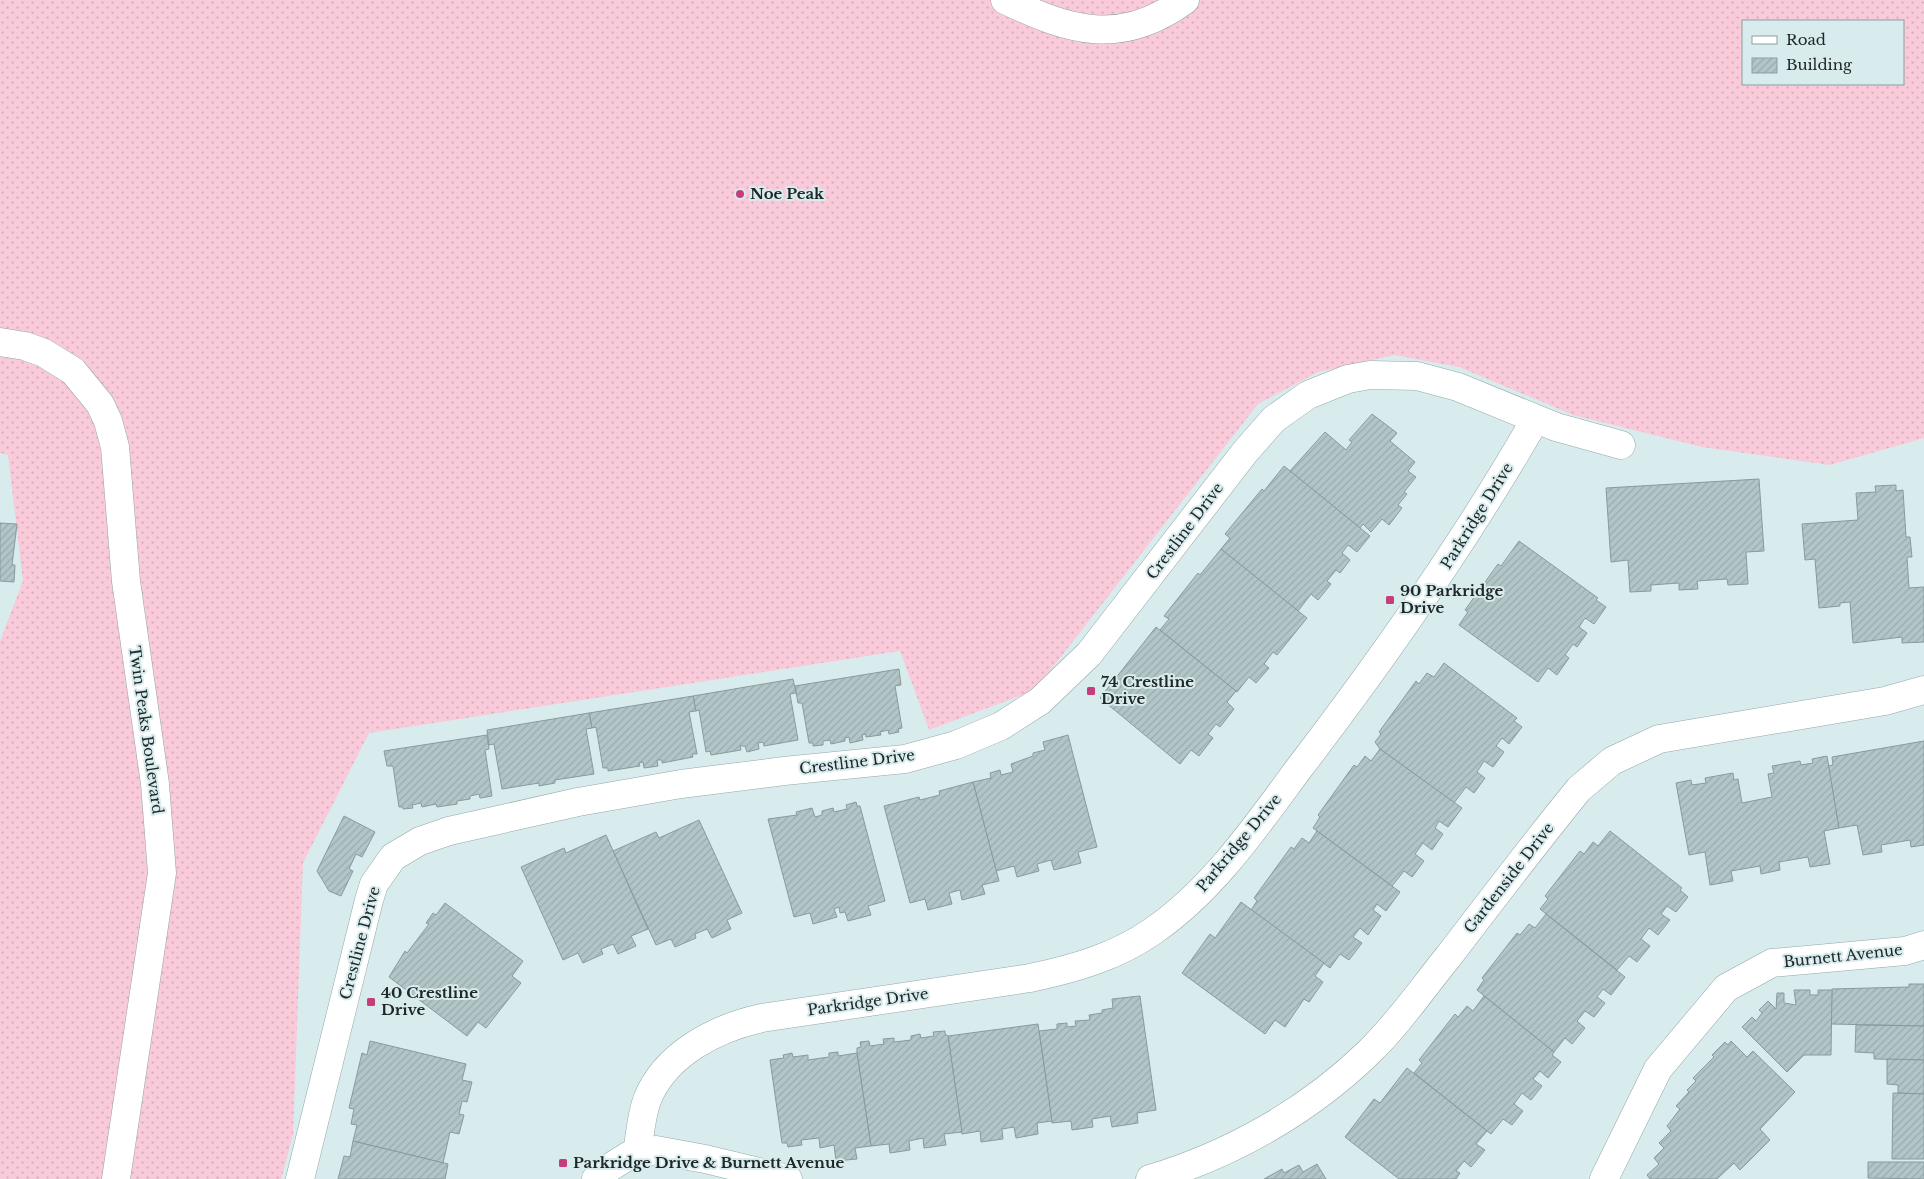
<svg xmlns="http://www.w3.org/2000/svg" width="1924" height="1179" font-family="'Libre Baskerville',serif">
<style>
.grass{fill:url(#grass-dots);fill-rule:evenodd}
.building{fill:url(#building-hatch);stroke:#889a9c}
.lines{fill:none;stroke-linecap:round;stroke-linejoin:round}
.minor-casing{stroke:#93a6a7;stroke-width:29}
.minor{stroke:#fff;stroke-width:28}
.poi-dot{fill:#c53d7a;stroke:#d8ecee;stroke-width:2}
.labels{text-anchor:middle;stroke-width:4;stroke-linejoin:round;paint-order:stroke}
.poi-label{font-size:15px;font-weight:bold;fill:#202728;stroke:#d8ecee;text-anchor:start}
.street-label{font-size:15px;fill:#202728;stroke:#d8ecee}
</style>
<defs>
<pattern id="grass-dots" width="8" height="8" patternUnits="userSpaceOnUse" patternTransform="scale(1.25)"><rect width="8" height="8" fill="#f9cad9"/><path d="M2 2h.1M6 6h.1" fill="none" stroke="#d5aeba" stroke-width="1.8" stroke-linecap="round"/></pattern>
<pattern id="building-hatch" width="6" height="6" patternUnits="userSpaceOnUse" patternTransform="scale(1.25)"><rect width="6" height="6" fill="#b2c6c8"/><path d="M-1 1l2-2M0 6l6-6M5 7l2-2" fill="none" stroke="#99aaac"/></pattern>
</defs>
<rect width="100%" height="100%" fill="#d8ecee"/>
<path class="grass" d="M0 0H1924V438L1830 465 1702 447 1573 415 1459 367 1394 355 1318 372 1258 404 1035 690 929 730 900 651 369 733 303 863 293 1135 281 1179H0V641L23 581 8 455 0 453ZM1743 21H1903V84H1743Z"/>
<g class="building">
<polygon points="1372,414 1397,433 1390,441 1415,462 1408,471 1416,477 1404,492 1407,494 1398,505 1402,508 1389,525 1382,519 1371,532 1363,524 1360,528 1290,471 1325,432 1346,450 1352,442 1349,440"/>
<polygon points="1284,466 1370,536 1357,552 1348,545 1342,553 1350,560 1340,573 1336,570 1327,581 1331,584 1318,600 1311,594 1298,611 1221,549 1230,538 1225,534 1262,489 1264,491"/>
<polygon points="1759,479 1764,551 1746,552 1748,584 1728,585 1727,579 1697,581 1698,589 1679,590 1679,583 1651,585 1651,591 1630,592 1628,560 1611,562 1606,488"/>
<polygon points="1896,485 1896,491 1903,490 1906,537 1910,537 1912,557 1907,557 1909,588 1924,587 1924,642 1902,643 1902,637 1853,643 1850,602 1840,603 1840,606 1819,608 1815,559 1805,560 1802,524 1858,520 1856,493 1876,492 1875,486"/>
<polygon points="0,523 17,524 12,565 15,565 14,582 0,581"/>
<polygon points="1519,541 1598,598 1596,600 1606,607 1594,624 1585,618 1579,627 1587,633 1577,647 1573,644 1565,655 1569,658 1557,675 1548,668 1538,682 1459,625 1468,612 1465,610 1498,564 1501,566"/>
<polygon points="1221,549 1307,618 1277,655 1273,652 1264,664 1269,668 1256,683 1249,677 1237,692 1160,630 1169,619 1164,616 1198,573 1200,575"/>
<polygon points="1156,627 1236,691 1227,702 1234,709 1220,727 1216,724 1208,734 1213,738 1199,756 1191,750 1180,764 1100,698"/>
<polygon points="1444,663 1517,718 1514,721 1522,727 1509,744 1502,738 1496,746 1504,752 1493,767 1484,761 1477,772 1485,778 1474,793 1466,787 1454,803 1380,749 1375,742 1381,734 1379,732 1416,681 1419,684 1427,673 1434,677"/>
<polygon points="899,669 901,685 895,686 902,728 898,729 899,732 889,734 888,730 880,732 881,735 866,737 866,734 862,735 863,740 850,743 849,737 845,738 845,741 831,744 830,740 823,741 823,745 813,746 813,743 809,743 802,703 798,703 795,686"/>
<polygon points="793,679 796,693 790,694 798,740 764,746 763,742 758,743 759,749 747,752 745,746 740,746 741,750 711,755 710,751 706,752 699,710 696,711 693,696"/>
<polygon points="693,696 696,711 689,712 697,754 692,754 693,757 662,763 662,760 657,760 658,766 644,768 643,762 639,763 640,766 608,771 608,768 603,768 596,727 592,728 589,713"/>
<polygon points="589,713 592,728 586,729 594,774 555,780 555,783 539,786 539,783 502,789 494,744 489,745 487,730"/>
<polygon points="487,735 489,749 485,750 492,796 480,798 479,794 470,796 470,799 457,801 457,804 437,807 436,804 422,807 421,803 412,805 413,808 403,809 403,807 399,807 393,766 387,766 384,751"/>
<polygon points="1068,735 1097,847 1078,852 1081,863 1054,870 1051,860 1037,864 1039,871 1017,877 1014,866 996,871 973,782 991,778 990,773 1000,770 1001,775 1013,772 1011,764 1033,756 1033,753 1045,750 1043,742"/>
<polygon points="1924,741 1924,845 1911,847 1910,840 1881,845 1882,852 1863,855 1857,825 1839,828 1828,766 1833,765 1832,757"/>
<polygon points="1380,749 1462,808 1448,827 1439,821 1435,828 1443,834 1432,850 1423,843 1415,854 1424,861 1412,877 1404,871 1392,886 1313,828 1320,817 1318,815 1354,765 1357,767 1365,756 1371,761"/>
<polygon points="1827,756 1839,828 1824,831 1830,864 1810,867 1808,857 1779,862 1780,870 1761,874 1760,866 1731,871 1733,881 1710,885 1705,852 1689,855 1676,783 1691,780 1692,785 1706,783 1705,778 1733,773 1734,780 1738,779 1742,803 1772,797 1768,774 1774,773 1772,766 1800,761 1801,765 1813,763 1812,759"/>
<polygon points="973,782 999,881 982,885 985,894 962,900 960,890 949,893 952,904 928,910 925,899 910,903 884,806 919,797 920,800 940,795 939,791"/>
<polygon points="856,802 857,806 860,806 885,901 868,906 871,915 848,921 845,912 840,913 839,907 834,909 837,917 813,924 810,913 794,917 768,819 797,815 796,812 812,808 815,817 822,815 822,811 833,808 834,812 847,809 846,805"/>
<polygon points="344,816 375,832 362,857 356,854 349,869 353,871 341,896 329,891 317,871"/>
<polygon points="699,820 742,913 727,920 731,929 712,938 707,929 695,934 696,938 675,947 671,939 656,945 613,851 656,832 659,838"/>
<polygon points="1317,831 1400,892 1386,911 1377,904 1373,910 1381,916 1368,935 1360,928 1353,937 1362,943 1349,960 1340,954 1330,968 1251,910 1257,901 1254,898 1291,847 1294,849 1302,838 1309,843"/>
<polygon points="1610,831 1682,888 1680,890 1688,897 1676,912 1667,906 1661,914 1670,920 1658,935 1649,928 1641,939 1650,946 1637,962 1629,956 1617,970 1540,909 1548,899 1545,896 1580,851 1584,854 1593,842 1598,846"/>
<polygon points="606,835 648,929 631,936 636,946 618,954 613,944 601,949 603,954 583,963 578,953 563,960 521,867 564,848 566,853"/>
<polygon points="1241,902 1324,963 1315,976 1323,982 1309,1002 1304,999 1285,1027 1275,1020 1265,1034 1182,973 1210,934 1215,938"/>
<polygon points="445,903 523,961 512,976 521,983 486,1028 478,1022 467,1036 389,977 405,951 407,953 429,924 426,923 433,913 436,915"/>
<polygon points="1546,914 1625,977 1611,995 1603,989 1597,997 1605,1003 1594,1017 1585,1011 1577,1021 1585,1028 1572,1044 1565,1038 1554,1052 1477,990 1484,980 1482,978 1517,933 1520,935 1529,924 1535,928"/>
<polygon points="1909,984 1924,984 1924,1026 1831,1024 1832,989 1909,987"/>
<polygon points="1794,990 1810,990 1810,995 1818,995 1818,990 1832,990 1831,1055 1804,1055 1787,1072 1742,1027 1752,1017 1756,1021 1762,1013 1759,1010 1768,1001 1776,1009 1777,993 1784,993 1784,1003 1796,1005"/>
<polygon points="1140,996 1156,1110 1137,1113 1138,1123 1112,1127 1110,1116 1092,1119 1093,1127 1072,1130 1071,1121 1052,1123 1039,1031 1057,1029 1057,1024 1067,1023 1067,1027 1076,1026 1075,1021 1090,1020 1089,1015 1102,1013 1102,1010 1113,1008 1112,999"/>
<polygon points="1484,996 1554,1052 1552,1055 1561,1062 1548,1078 1540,1071 1533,1079 1542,1086 1531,1100 1522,1093 1514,1104 1523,1111 1512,1125 1503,1119 1491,1134 1414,1073 1422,1063 1419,1060 1455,1014 1458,1017 1467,1006 1473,1011"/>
<polygon points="1038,1024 1052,1121 1037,1123 1038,1134 1016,1138 1014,1127 1002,1129 1003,1139 981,1142 980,1131 962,1134 948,1036"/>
<polygon points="1856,1025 1924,1026 1924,1060 1874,1059 1874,1053 1855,1052"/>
<polygon points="945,1031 945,1034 948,1036 962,1132 944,1134 946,1145 924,1148 923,1138 909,1141 910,1150 890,1153 889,1144 871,1146 857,1053 857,1048 861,1047 860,1042 869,1041 870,1046 884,1044 883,1039 894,1038 894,1042 911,1040 911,1036 920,1034 921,1038 934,1036 933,1032"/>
<polygon points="370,1041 466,1064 462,1080 472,1082 467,1102 462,1101 459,1114 464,1115 459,1134 450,1132 443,1163 353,1141 357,1125 351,1124 354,1109 349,1108 362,1053 367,1055"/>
<polygon points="1731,1041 1747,1057 1753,1051 1795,1092 1760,1129 1770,1140 1740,1170 1734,1163 1717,1179 1650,1179 1647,1175 1659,1164 1654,1158 1664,1148 1659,1143 1671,1131 1667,1126 1680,1109 1676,1106 1689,1092 1687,1090 1696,1081 1693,1078 1714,1057 1712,1055 1725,1042 1728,1045"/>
<polygon points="838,1052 838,1056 857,1053 871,1146 855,1148 857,1159 836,1161 834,1145 820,1148 819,1138 801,1140 802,1145 788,1147 787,1143 782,1143 770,1060 784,1058 783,1055 792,1053 793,1057 808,1055 808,1060 829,1057 829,1053"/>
<polygon points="1887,1059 1924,1060 1924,1094 1898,1093 1898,1085 1887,1084"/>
<polygon points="1407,1068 1487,1131 1476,1144 1485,1150 1471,1167 1464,1161 1456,1171 1460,1173 1456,1179 1399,1179 1345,1137 1374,1099 1380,1103"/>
<polygon points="1893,1093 1924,1094 1924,1159 1892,1159"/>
<polygon points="353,1141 448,1164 445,1179 338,1179 344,1156 350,1157"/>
<polygon points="1868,1162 1924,1162 1924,1179 1868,1178"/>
<polygon points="1317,1164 1326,1179 1264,1179 1282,1169 1284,1173 1299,1165 1303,1172"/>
</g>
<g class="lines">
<g class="minor-casing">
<g id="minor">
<path d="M1005 0C1070 31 1121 47 1185 0"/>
<polyline points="0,342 25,346 44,353 73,371 100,404 108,421 115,447 126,581 155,784 162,873 116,1179"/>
<path d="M637 1153C640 1136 641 1116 647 1100 665 1054 716 1028 762 1018L1030 978C1073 969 1116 957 1153 931 1213 890 1257 825 1300 767 1385 656 1465 542 1535 420"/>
<polyline points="300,1179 369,900 374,884 393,857 420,841 449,831 578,802 681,784 784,771 905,759 956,745 1001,726 1040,701 1089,654 1245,452 1274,419 1308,395 1348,379 1370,375 1417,376 1458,387 1556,427 1621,445"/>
<polyline points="596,1179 604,1171 628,1156 656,1150 705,1159 788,1179"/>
<path d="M1150 1179C1230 1155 1307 1112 1368 1053 1398 1024 1422 989 1448 957 1491 901 1534 844 1579 789L1612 761 1659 739 1885 701 1924 690"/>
<polyline points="1604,1179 1658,1069 1726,988 1772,963 1905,951 1924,945"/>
</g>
</g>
<use href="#minor" class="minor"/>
</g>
<g class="poi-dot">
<circle cx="740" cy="194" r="5"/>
<rect x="1385" y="595" width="10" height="10" rx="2.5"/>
<rect x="1086" y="686" width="10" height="10" rx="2.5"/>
<rect x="366" y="997" width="10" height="10" rx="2.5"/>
<rect x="558" y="1158" width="10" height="10" rx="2.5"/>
</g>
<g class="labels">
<g class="poi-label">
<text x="750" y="199">Noe Peak</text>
<text x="1400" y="596">90 Parkridge<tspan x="1400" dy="17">Drive</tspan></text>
<text x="1101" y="687">74 Crestline<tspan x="1101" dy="17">Drive</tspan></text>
<text x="381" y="998">40 Crestline<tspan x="381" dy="17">Drive</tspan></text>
<text x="573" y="1168">Parkridge Drive &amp; Burnett Avenue</text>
</g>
<g class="street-label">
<text transform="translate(1477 516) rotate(-58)" y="5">Parkridge Drive</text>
<text transform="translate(1185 531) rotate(-53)" y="5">Crestline Drive</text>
<text transform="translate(146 730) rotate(82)" y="5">Twin Peaks Boulevard</text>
<text transform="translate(857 762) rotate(-7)" y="5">Crestline Drive</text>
<text transform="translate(1239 843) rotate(-50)" y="5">Parkridge Drive</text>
<text transform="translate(1509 878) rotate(-52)" y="5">Gardenside Drive</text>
<text transform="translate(360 943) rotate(-75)" y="5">Crestline Drive</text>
<text transform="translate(1843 956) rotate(-6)" y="5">Burnett Avenue</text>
<text transform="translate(868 1002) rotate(-8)" y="5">Parkridge Drive</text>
</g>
</g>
<rect x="1742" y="20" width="162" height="65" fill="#d8ecee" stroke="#8e9d9f"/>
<rect x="1752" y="36" width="25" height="8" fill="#ffffff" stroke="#8e9d9f"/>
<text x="1786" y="45" font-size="15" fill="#202728">Road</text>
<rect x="1752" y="58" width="25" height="15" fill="url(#building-hatch)" stroke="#8e9d9f"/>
<text x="1786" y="70" font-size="15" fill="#202728">Building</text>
</svg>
